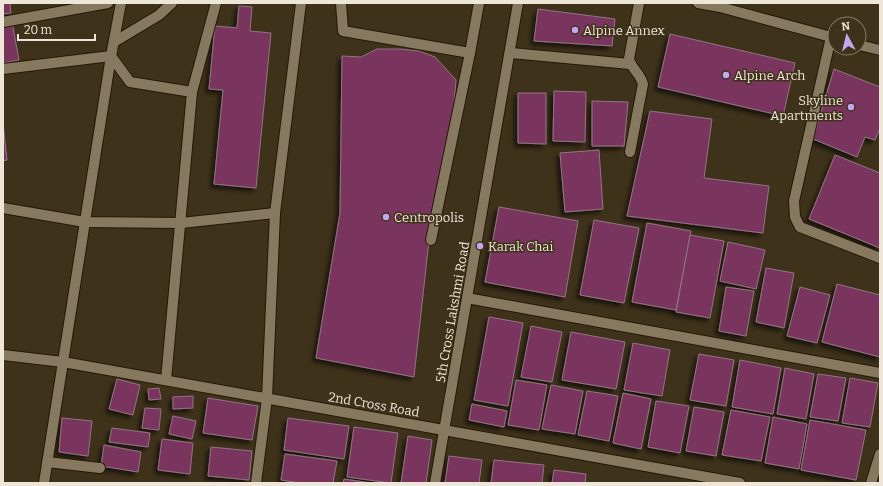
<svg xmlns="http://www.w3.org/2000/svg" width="883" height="486" font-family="Bitter,serif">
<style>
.building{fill:#7a355e;stroke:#907583;filter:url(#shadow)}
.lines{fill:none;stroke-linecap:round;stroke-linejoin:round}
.minor-casing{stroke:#251904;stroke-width:12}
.minor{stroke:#877960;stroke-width:10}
.poi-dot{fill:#c6a6f0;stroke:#3f321b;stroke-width:1.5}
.labels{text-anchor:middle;stroke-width:3;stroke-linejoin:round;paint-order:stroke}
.poi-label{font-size:13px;fill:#eee6d9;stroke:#3f321b;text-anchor:start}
.street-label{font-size:13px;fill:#eee6d9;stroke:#3f321b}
</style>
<defs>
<filter id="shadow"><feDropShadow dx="-3.5" dy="3.5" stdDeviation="2" flood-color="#0009"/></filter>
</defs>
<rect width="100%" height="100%" fill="#3f321b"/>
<g class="building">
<polygon points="3,3 10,3 11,13 3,14"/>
<polygon points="239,6 252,7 250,31 271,33 256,188 214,184 223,90 209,89 215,26 237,28"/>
<polygon points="538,9 615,19 612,46 534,41"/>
<polygon points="12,22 19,60 3,63 3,24"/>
<polygon points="670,34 795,63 783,116 658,87"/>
<polygon points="377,49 400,49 419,51 435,57 456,80 454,104 447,149 431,222 414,377 316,358 340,213 342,56 361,57"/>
<polygon points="834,69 880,87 880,128 875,140 865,137 857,157 813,139"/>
<polygon points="554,91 586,92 585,142 553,141"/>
<polygon points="518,93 546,93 546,144 518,143"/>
<polygon points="592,101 628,102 624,146 592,146"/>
<polygon points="650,111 712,119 704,178 769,186 763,233 627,216"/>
<polygon points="3,123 7,160 3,161"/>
<polygon points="599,150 603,209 565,212 560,153"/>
<polygon points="835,155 880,173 880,248 809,219"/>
<polygon points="499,207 578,221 565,297 485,282"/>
<polygon points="594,220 639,228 624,303 580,295"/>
<polygon points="647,223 691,231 676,310 632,302"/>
<polygon points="690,235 724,241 710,318 676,312"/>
<polygon points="728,242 765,250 756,289 720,281"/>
<polygon points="766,268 794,273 784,328 756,322"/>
<polygon points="837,284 880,295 880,357 822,342"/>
<polygon points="726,287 754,291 746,336 719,331"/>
<polygon points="800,287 830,295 817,343 787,336"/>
<polygon points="489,317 523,323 508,406 474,400"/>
<polygon points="531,326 562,332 552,382 521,377"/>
<polygon points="571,332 625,342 616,389 562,380"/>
<polygon points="633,343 670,350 662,396 624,390"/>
<polygon points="699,354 734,360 726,406 690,400"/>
<polygon points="740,360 781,368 773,414 732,407"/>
<polygon points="785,368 814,374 806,419 777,414"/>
<polygon points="818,374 846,378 838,421 810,417"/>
<polygon points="850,378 878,383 870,427 842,423"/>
<polygon points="117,379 140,385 133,415 109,409"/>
<polygon points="516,380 547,385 539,430 508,425"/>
<polygon points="551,385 583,391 575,434 542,429"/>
<polygon points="159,388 161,399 149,400 148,389"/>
<polygon points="587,391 618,396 609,441 578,435"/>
<polygon points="623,393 651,399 641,449 613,443"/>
<polygon points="193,396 193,408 173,409 173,397"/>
<polygon points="208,398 258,406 252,440 203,433"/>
<polygon points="656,401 689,406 680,453 648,447"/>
<polygon points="472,404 507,411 504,427 469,420"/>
<polygon points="694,407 724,412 716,456 686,451"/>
<polygon points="145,408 161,409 159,430 142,428"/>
<polygon points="731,410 770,417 761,461 722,455"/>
<polygon points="173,416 196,421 192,439 169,434"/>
<polygon points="773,417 807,424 799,469 765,463"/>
<polygon points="62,418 92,421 88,456 59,452"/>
<polygon points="288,418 349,426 344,459 284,450"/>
<polygon points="810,420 866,430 856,480 801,470"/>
<polygon points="354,427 398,433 391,483 347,477"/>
<polygon points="112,428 150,433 148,447 109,442"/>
<polygon points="408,436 432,440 426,483 401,483"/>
<polygon points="162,439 193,443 190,474 158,470"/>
<polygon points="104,445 141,452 138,472 101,466"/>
<polygon points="211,447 252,451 249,480 208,476"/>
<polygon points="285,454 337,461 333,483 300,483 281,480"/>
<polygon points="449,456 482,460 479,483 445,483"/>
<polygon points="494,460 544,465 542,483 491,483"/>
<polygon points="554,470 586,474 585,483 552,483"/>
<polygon points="344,479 371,483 343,483"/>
</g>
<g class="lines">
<g class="minor-casing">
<g id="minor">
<polyline points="341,3 343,31 470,53 479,3"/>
<polyline points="698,3 720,7 835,38"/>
<polyline points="3,22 108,3"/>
<polyline points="831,37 794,201 795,217 800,227 880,258"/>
<polyline points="114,42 159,15 172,3"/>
<polyline points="859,45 880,50"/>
<polyline points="511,53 630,64"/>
<polyline points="3,69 111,56 130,82 192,92"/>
<path d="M630 152 643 84C640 73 631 68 629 59L639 3"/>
<polyline points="3,208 85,222 181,223 275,213"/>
<polyline points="431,240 470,53"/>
<polyline points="467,298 880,373"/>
<polyline points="3,355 63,362 740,483"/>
<polyline points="166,380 192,92 216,3"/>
<polyline points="47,462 100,468"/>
<polyline points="44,483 111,56 121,3"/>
<polyline points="256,483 267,398 275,213 301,3"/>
<polyline points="435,483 518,3"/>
<polyline points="871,483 880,454"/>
</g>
</g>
<use href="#minor" class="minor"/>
</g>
<g class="poi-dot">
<circle cx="575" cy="30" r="4"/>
<circle cx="726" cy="75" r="4"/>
<circle cx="851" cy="107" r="4"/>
<circle cx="386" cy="217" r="4"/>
<circle cx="480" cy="246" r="4"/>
</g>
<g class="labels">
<g class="poi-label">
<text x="583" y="35">Alpine Annex</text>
<text x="734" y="80">Alpine Arch</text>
<text x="843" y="105" text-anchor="end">Skyline<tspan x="843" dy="15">Apartments</tspan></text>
<text x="394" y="222">Centropolis</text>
<text x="488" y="251">Karak Chai</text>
</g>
<g class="street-label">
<text transform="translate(452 312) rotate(-80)" y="5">5th Cross Lakshmi Road</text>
<text transform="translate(374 404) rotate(10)" y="5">2nd Cross Road</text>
</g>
</g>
<rect width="883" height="486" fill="none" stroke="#eee6d9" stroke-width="8"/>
<g transform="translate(847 36) rotate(353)"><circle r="19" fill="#3f321b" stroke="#857a67"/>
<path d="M0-3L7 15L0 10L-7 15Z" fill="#c6a6f0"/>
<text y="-6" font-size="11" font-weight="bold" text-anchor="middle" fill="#eee6d9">N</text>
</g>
<path d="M18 34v6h77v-6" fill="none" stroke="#eee6d9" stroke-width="2"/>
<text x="24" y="34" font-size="12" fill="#eee6d9" stroke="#3f321b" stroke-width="3" paint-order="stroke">20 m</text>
</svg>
